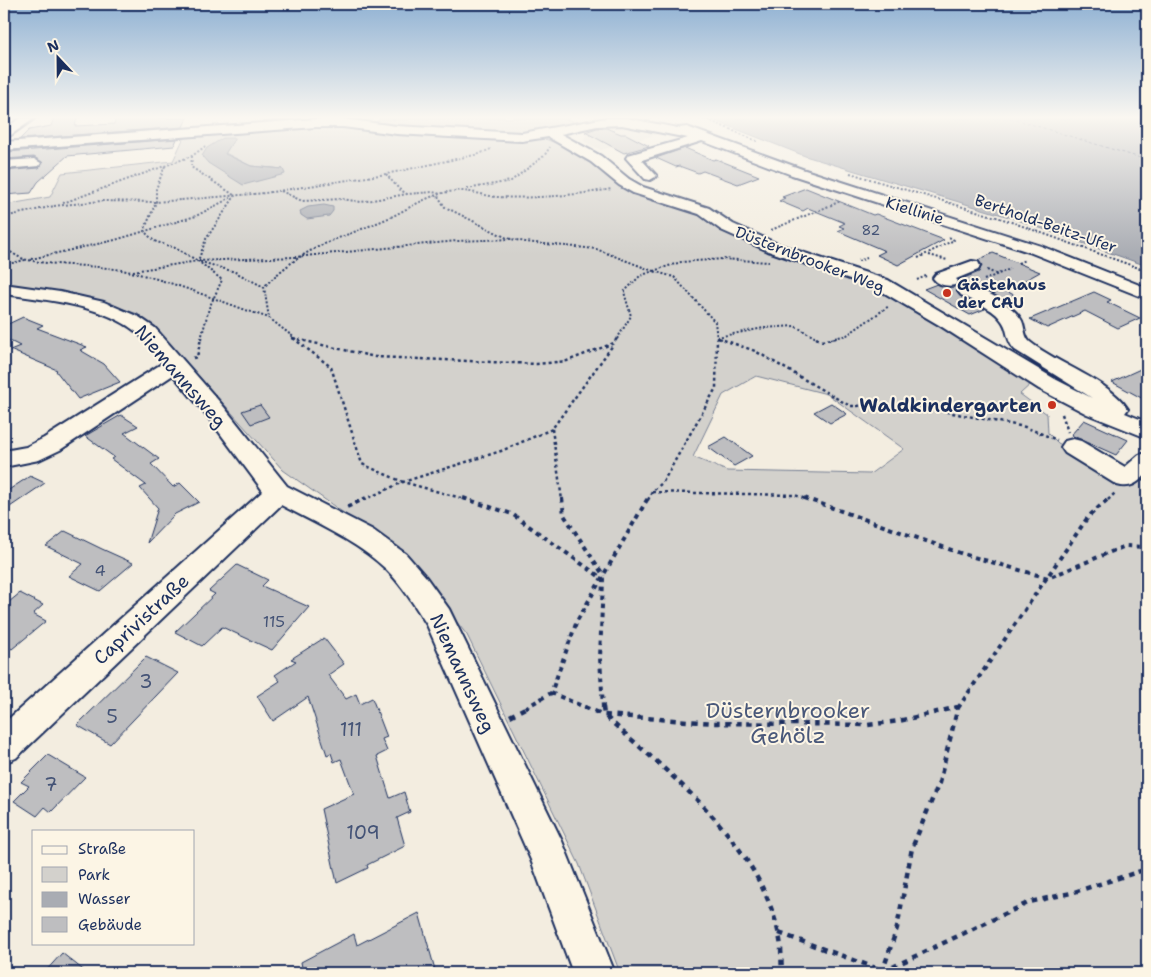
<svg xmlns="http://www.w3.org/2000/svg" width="1151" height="977" font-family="'Shantell Sans',sans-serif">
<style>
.built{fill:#e3dfd6}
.green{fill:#d3d1cc;stroke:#778095;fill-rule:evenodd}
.water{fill:#a9acb3;stroke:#707a91}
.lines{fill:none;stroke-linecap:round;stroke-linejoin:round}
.ferry{stroke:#465478;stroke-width:1;stroke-dasharray:3 2.5;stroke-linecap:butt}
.building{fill:#bebec0;stroke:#1b2f5e}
.minor-casing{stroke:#1b2f5e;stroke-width:4}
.path-far3{stroke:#1b2f5e;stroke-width:2;stroke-dasharray:2 2;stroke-linecap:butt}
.path-far2{stroke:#1b2f5e;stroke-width:2.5;stroke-dasharray:3 3;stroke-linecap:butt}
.path-far1{stroke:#1b2f5e;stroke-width:4;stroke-dasharray:4.5 4.5;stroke-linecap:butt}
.path{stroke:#1b2f5e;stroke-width:4.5;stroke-dasharray:5.5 5.5;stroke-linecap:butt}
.minor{fill:#fcf5e5;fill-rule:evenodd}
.poi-dot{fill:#c8321e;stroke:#fcf5e5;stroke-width:2}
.labels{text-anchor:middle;stroke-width:4;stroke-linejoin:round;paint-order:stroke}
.far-number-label{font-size:14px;fill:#445376}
.far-street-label{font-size:16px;fill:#1b2f5e;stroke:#fcf5e5}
.far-poi-label{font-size:16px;font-weight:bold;fill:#1b2f5e;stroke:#fcf5e5;text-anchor:start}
.number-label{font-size:16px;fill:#445376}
.street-label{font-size:19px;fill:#1b2f5e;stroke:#fcf5e5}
.poi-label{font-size:19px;font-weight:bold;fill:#1b2f5e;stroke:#fcf5e5;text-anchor:end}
.near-number-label{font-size:19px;fill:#445376}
.near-park-label{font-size:22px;fill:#49587a;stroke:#fcf5e5}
</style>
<rect width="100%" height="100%" fill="#f3ede0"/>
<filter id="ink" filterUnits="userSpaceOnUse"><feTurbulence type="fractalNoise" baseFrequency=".02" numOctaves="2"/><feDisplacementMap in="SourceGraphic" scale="10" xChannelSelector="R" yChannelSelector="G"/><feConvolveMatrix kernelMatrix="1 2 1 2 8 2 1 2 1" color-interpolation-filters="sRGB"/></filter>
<g filter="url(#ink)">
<polygon class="built" points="609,124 624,124 666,132 601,150 583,141 589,129"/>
<g class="green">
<path d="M411 118H562L573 121C549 144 407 127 370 124L382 119 405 120Z"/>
<path d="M341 125 545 139 576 151 622 184 682 207 861 282 913 307 1032 383 1020 394 1047 414 1048 433 1058 443 1133 481 1147 466V973H620L579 864 467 635 406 557 283 470 170 344 138 314 93 299 55 291 4 285V205L50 197 62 173 173 161 185 135ZM234 139 225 153 251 166 283 169 208 163 207 148ZM756 376 827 394 904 449 870 474 727 471 693 457 723 395Z"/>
</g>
<g class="water">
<polygon points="708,118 1147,118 1147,266 1009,217 805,156"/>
<polygon points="223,138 235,138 225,154 251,166 283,169 285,174 243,185 208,163 202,156 207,148"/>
<polygon points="324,205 333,207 333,211 329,216 307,219 301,215 300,211 308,207"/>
</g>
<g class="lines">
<polyline class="ferry" points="1011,118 1147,160"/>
</g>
<g class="building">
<polygon points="54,118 77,118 75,126 114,124 116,118 187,118 183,127 20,139 29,130 51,126"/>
<polygon points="597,128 606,128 621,134 626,134 649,146 624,153 585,132"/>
<polygon points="177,139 174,146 67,156 38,182 31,193 4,195 4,171 39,168 43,163 34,157 4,159 4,156 8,152"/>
<polygon points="685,148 713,160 716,159 759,176 738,184 703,171 698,173 679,166 676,167 656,158"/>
<polygon points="806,188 873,215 876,214 944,240 898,265 877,255 885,251 838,231 844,228 839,226 845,223 808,208 803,211 779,201 785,198 782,197"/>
<polygon points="993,253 1040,272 1006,291 1016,296 1005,301 977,287 960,286 956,291 960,296 985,309 970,315 924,289 937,284 946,287 955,287 959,280 979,272 982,265 978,260"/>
<polygon points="1094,292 1111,300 1107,302 1140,318 1118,328 1085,311 1047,328 1030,319"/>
<polygon points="23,317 43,325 37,328 87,347 80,350 104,364 120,382 78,399 56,371 57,370 10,350 20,346 4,338 4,326"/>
<polygon points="1147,366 1147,401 1112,382"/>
<polygon points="831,403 847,414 830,423 814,412"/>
<polygon points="260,405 269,417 251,424 242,411"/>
<polygon points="121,415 138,426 124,433 159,459 151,464 173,487 180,483 199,502 175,514 147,543 158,508 140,488 146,485 111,459 114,457 85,436"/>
<polygon points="1084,420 1128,440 1116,455 1071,435"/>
<polygon points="726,437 752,456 734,466 708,447"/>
<polygon points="30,476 45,483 4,511 4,493"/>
<polygon points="65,531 102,549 133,563 100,591 69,576 83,564 46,546"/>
<polygon points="237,565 268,580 262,586 309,607 272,650 222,627 202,646 175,632 215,594 209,591"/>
<polygon points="20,593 43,605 33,614 46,621 12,649 4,645 4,606"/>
<polygon points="324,638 344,664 328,675 346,699 356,694 360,704 372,698 387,737 382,739 387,751 377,756 390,798 404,792 410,812 397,818 405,846 367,865 368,868 337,883 321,809 354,794 341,759 334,762 331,753 327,755 308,697 273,721 257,696 280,681 275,675 296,661 291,659"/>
<polygon points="146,657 178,673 110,744 77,725"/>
<polygon points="48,755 85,777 51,812 45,807 37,816 14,801 29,786 21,782"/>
<polygon points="419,913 436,973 303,973 301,962 354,934 357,945"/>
<polygon points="62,953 87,973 44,973"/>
</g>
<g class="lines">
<g class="minor-casing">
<g id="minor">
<polygon points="21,118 35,118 8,137 4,138 4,129"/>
<path d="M606 118H626L678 128 687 127 802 169 1041 246 1147 288V299L1029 252 792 175 702 141 642 160 657 176 650 180 645 179 626 158 628 155 688 138 622 125 597 126 561 134 601 156 629 179 643 187 709 208 733 224 780 245 888 280 1055 379 1092 398 1015 350C1005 339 1009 330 1002 321 994 308 974 302 961 295L958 291 961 287C977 283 1015 306 1022 321 1025 328 1024 337 1030 342 1057 364 1109 380 1128 409L1125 413 1147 422V438L1087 414 1039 389 939 325 876 288 768 251 721 230 699 214 633 193 619 185 591 162 548 137 522 141 397 134 343 127H316L4 150V142L316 119H343L397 126 522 133Z"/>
<polygon points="34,159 41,163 39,166 4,169 4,161"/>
<path d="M972 261 978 262 980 266 978 270 956 279 958 281 955 285C947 287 938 285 933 278L936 274Z"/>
<path d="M4 284 60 292 104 302 139 317 155 328 224 407 287 486 373 530 406 554 426 577 449 609 562 841 615 973H573L531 860 427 625C415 606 402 585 386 569 356 541 317 524 281 505L16 758 4 763V723L263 491 208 417 173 375 60 450 39 460 4 467V451L26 447 44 438 163 363C156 354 150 344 141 336 108 305 47 300 4 294Z"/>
<path d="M1073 439 1081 441 1125 467 1139 455 1147 453V474C1137 483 1131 489 1117 485L1065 453 1061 447 1065 441Z"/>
</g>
</g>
<g class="path-far3">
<polyline points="704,118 759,142"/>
<polyline points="465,119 474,118"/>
<polyline points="192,156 191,167 234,195"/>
<polyline points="165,166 156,189 156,202 144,231 154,241 175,248 198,261 295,257 457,241 512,239"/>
<polyline points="850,173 1003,219 1147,271"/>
<polyline points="386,174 399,189 407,194"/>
<polyline points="467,189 511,181 544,156 550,147"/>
<polyline points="281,191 302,201 342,199 361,202 407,194 433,192 441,194"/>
<polyline points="438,196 445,207 507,238 525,242 596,249 653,271"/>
<polyline points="63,203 192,156 207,145"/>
<polyline points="54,206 101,201 156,202 265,193 386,174 479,154 491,149"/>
<polyline points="4,217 54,206"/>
<polyline points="771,230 841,201"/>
<path d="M4 248C11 252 20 259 28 260 62 267 97 264 131 272 177 283 224 303 269 318"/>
<polyline points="929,255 947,260"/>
<polyline points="918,258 954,240 949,237"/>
<polyline points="31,259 115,240 196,216 232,197"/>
<polyline points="858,261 867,258"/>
<polyline points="1018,263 1025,260"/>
<polyline points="4,265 25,260"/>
<polyline points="987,270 998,275"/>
<polyline points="133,271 198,261 235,272 264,287"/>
<polyline points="917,280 926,276"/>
<polyline points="984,280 1010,269"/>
<polyline points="717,337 722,339"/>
<polyline points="717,337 764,328 795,326 818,339"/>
<polyline points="201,339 209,308 222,280 198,261 206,239 235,196"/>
<path d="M296 339 269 318 264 287C306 243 340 240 393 216 413 206 434 192 456 191 471 190 484 196 498 197 536 199 575 195 612 189"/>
<polyline points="617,339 631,316 624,292 640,276 653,271"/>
<polyline points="717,339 715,322 674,277 653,271 681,262 723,259 769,262"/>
<polyline points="831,339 847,335 889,306"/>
</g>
<g class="path-far2">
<polyline points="292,338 375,357 537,364 567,361 614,343 617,338"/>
<polyline points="293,338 331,367 362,464 403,482 468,500"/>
<polyline points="718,338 755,351 850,406 911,405 1025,427 1057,440"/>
<polyline points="816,338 822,341 836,338"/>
<polyline points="193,358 197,357 201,338"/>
<polyline points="1062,414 1068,432"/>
<polyline points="552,429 562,500"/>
<polyline points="652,492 795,495 808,500"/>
<polyline points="364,500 403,482 501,451 552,429 613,345"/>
<polyline points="648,500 652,492 663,482 716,388 717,338"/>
<polyline points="1108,500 1115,493"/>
</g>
<g class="path-far1">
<polyline points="463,498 512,514 603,579 600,658 603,708"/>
<polyline points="562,498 564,515 604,576"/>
<polyline points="804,498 963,554 1048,578 1125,546 1147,547"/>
<polyline points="347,507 366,498"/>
<polyline points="551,693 587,708"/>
<polyline points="525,708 551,693 577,621 648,498"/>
<polyline points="955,708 958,707"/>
<polyline points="958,708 1088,517 1109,498"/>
</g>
<g class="path">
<polyline points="584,707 604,715 714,723 868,725 899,721 958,707"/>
<path d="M603 707 604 715C672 777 758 840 779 935 782 947 781 960 782 973"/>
<polyline points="510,716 527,707"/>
<polyline points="779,933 884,971 1030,902 1071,893 1147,869"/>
<polyline points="882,973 897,928 912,848 939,783 958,707"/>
</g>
<use href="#minor" class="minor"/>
</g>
</g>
<linearGradient id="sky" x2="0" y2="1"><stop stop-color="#8fb1d3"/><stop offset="0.46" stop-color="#faf7f1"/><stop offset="1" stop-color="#faf7f1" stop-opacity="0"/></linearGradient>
<rect width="1151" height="255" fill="url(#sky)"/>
<g class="poi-dot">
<circle cx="947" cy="293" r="5"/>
<circle cx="1052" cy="405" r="5"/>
</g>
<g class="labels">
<g class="far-number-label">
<text x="871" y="235">82</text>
</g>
<g class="far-street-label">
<text transform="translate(915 210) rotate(17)" y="6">Kiellinie</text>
<text transform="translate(1046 223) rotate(19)" y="6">Berthold-Beitz-Ufer</text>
<text transform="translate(810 259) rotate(21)" y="6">Düsternbrooker Weg</text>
</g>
<g class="far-poi-label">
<text x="957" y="290">Gästehaus<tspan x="957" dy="18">der CAU</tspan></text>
</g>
<g class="number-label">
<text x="100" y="576">4</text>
<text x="274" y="627">115</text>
</g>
<g class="street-label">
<text transform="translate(181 376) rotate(49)" y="7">Niemannsweg</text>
<text transform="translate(141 619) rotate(-43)" y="7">Caprivistraße</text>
<text transform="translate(463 673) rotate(65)" y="7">Niemannsweg</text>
</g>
<g class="poi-label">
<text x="1042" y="412">Waldkindergarten</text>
</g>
<g class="near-number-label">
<text x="146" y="688">3</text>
<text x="112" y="723">5</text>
<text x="351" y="736">111</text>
<text x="51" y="791">7</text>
<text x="363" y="839">109</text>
</g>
<g class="near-park-label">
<text x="788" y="718">Düsternbrooker<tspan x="788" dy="25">Gehölz</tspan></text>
</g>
</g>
<rect width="1151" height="977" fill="none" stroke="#fcf5e5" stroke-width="20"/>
<rect x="10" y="10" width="1131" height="957" fill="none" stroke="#1b2f5e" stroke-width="2" filter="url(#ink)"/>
<rect x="32" y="830" width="162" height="115" fill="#fcf5e5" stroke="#a2a6af"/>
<rect x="42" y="846" width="25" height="8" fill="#fcf5e5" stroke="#a2a6af"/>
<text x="78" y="854" font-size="15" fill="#1b2f5e">Straße</text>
<rect x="42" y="867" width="25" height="15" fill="#d3d1cc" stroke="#a2a6af"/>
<text x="78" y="880" font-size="15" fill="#1b2f5e">Park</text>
<rect x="42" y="892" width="25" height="15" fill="#a9acb3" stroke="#a2a6af"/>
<text x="78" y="904" font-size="15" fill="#1b2f5e">Wasser</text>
<rect x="42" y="917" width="25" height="15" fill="#bebec0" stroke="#a2a6af"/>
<text x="78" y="930" font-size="15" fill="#1b2f5e">Gebäude</text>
<g transform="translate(58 58) rotate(338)" stroke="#fcf5e5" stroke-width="4" paint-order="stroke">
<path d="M0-4L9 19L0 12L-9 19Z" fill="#1b2f5e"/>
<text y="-8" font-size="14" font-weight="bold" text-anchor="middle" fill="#1b2f5e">N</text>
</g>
</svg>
